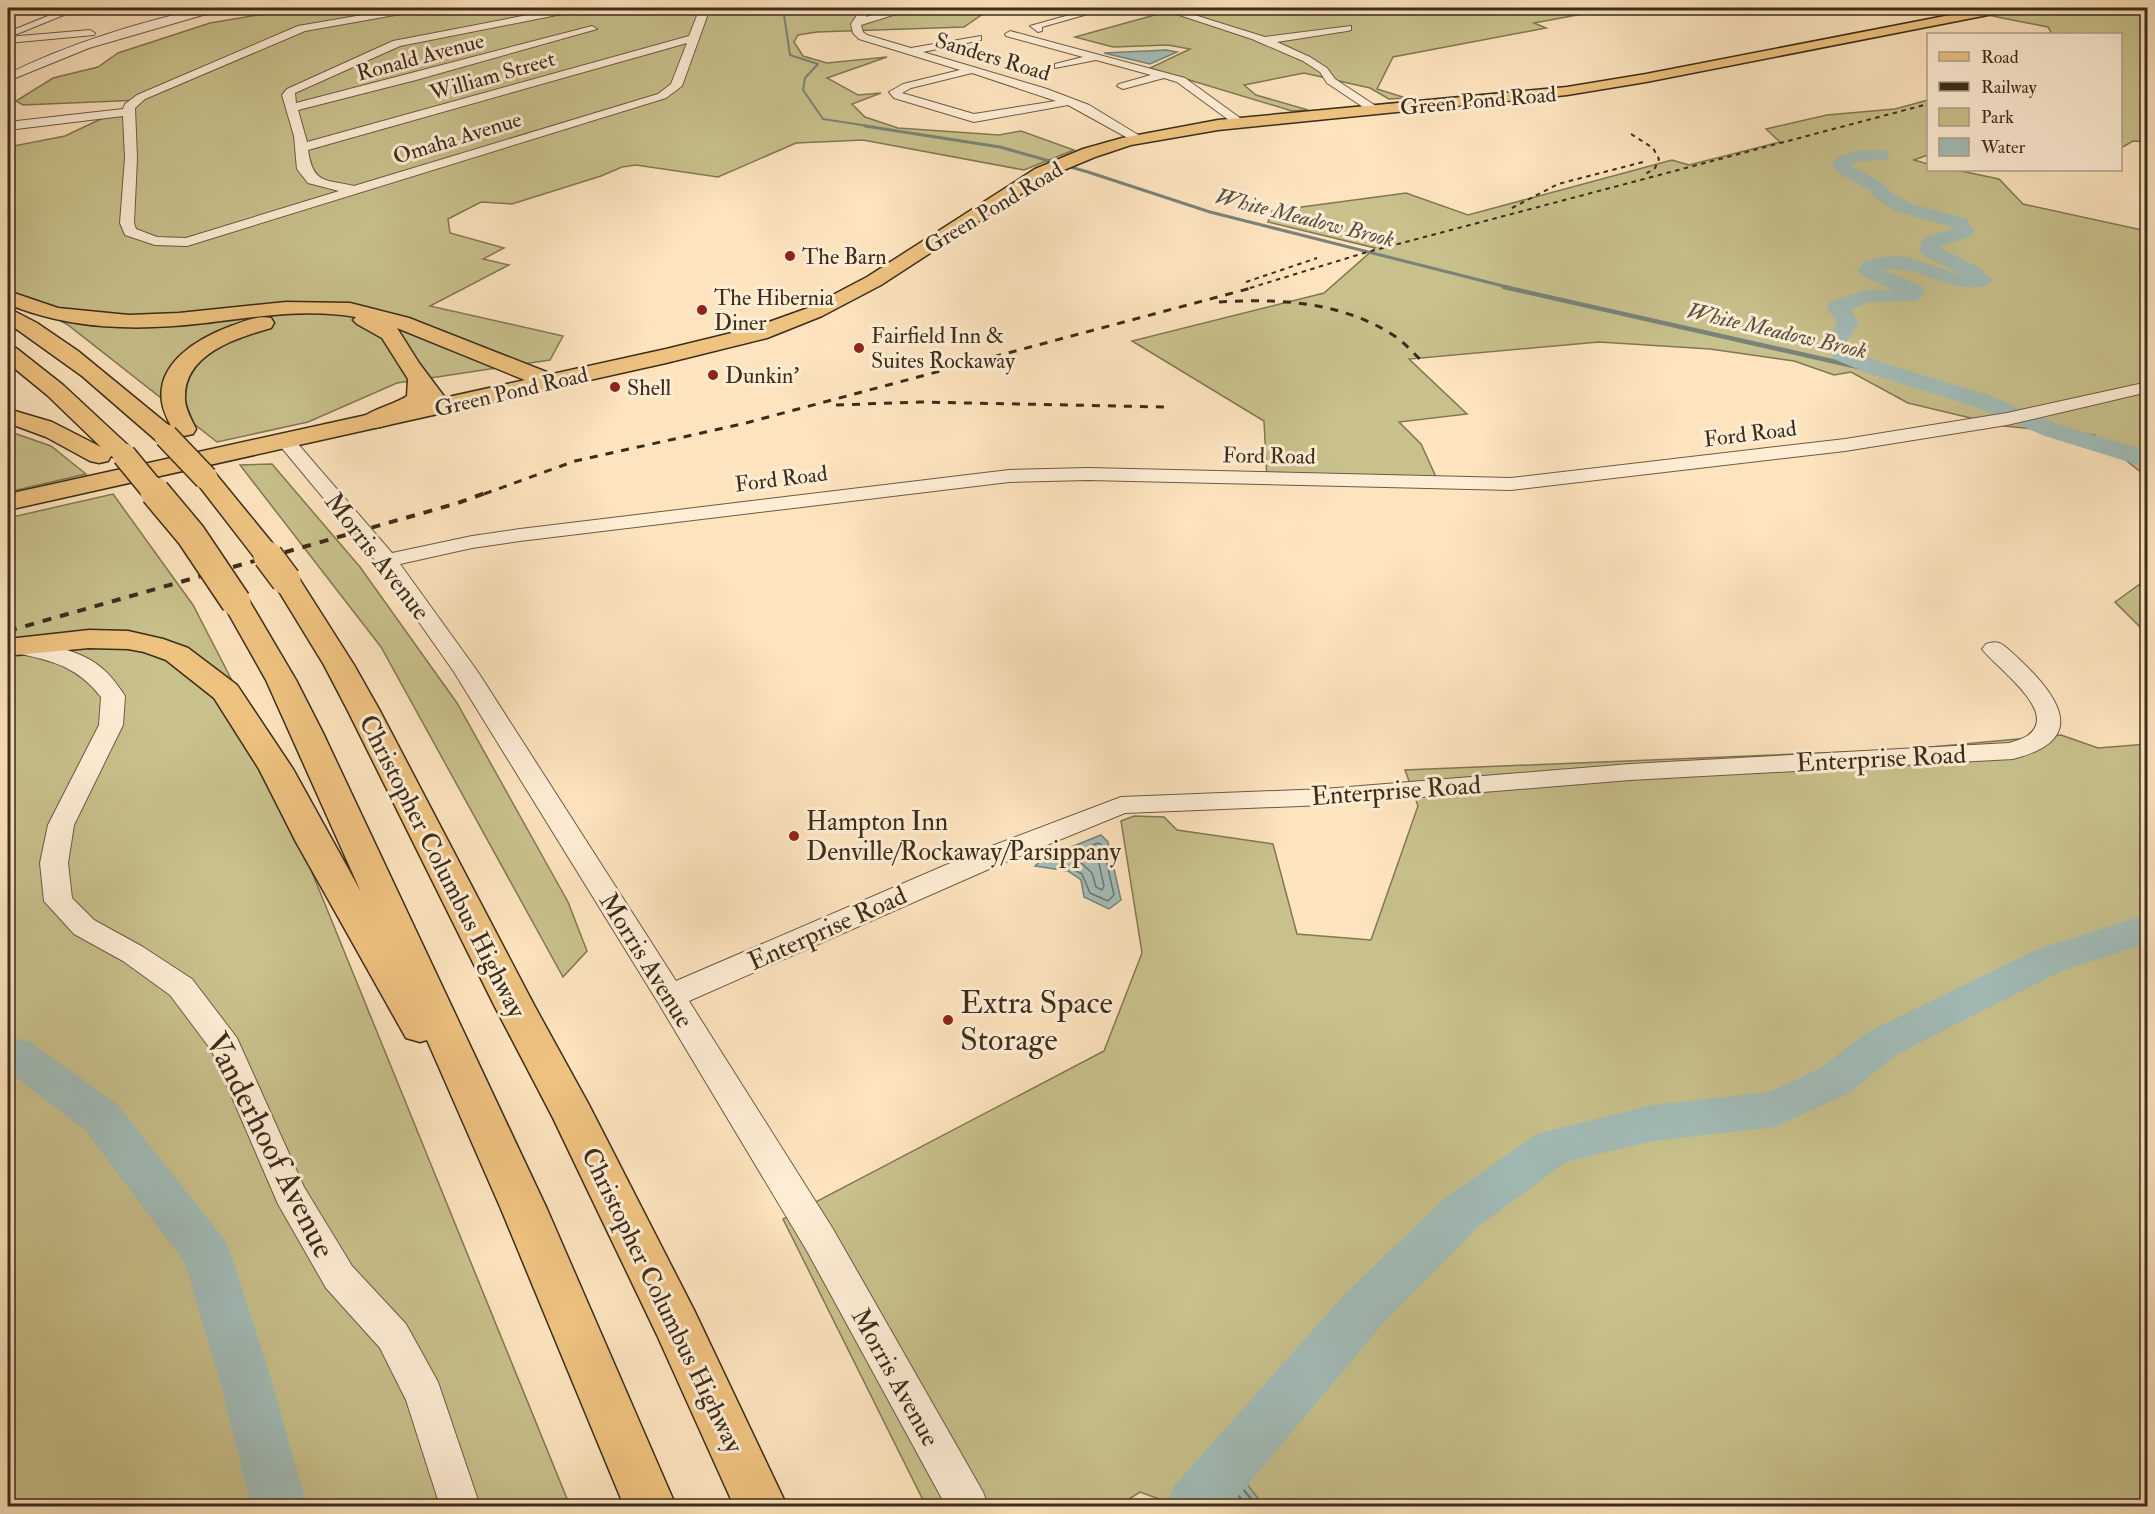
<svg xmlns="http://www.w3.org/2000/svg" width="2155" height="1514" font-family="'IM FELL Double Pica',serif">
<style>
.green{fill:#c8c18c;stroke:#827754;stroke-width:1.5}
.water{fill:#a2bdb9;stroke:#79837a;stroke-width:1.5}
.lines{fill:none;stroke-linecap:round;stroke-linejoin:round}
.shore-far1{stroke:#6e756a;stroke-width:1.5}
.shore{stroke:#6e756a;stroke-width:2}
.stream-far2{stroke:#79837a;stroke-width:2}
.stream-far1{stroke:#79837a;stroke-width:3}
.stream{stroke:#79837a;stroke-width:4.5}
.river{fill:#a2bdb9;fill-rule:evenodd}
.minor-casing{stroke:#6c5b44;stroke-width:2}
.major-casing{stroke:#3b2d1b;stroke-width:3}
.highway-casing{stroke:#3b2d1b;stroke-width:3}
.minor{fill:#feedd5;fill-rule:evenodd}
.major{fill:#eec27f;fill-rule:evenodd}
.highway{fill:#eec27f;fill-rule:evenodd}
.rail-far2{stroke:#3b2d1b;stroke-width:2;stroke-dasharray:4.5 4.5;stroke-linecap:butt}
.rail-far1{stroke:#3b2d1b;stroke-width:3;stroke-dasharray:8 8;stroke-linecap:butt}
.rail{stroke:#3b2d1b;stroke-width:4;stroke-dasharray:9 9;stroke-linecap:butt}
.highway-bridge-far1-casing{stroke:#3b2d1b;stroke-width:26;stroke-linecap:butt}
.highway-bridge-casing{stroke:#3b2d1b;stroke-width:32;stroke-linecap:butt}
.highway-bridge-far1{stroke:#eec27f;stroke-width:23}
.highway-bridge{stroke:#eec27f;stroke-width:29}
.poi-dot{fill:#8f2418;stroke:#feedd5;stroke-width:2}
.labels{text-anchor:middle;stroke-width:6;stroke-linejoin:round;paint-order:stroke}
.far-street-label{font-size:22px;fill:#3b2d1b;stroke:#feedd5}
.far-water-label{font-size:22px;font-style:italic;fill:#555142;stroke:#feedd5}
.far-poi-label{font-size:22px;fill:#3b2d1b;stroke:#feedd5;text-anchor:start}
.street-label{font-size:26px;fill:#3b2d1b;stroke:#feedd5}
.poi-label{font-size:26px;fill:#3b2d1b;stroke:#feedd5;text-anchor:start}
.near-poi-label{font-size:32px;fill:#3b2d1b;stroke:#feedd5;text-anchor:start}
.near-street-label{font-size:32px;fill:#3b2d1b;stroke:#feedd5}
</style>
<rect width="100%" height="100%" fill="#fde4be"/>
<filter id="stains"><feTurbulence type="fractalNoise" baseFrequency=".00333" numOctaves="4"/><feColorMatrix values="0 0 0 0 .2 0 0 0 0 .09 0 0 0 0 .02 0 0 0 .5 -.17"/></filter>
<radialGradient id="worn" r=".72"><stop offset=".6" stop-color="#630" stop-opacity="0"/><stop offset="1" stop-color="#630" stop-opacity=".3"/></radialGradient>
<g class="green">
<polygon points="300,8 1009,8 983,14 964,27 817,32 798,35 794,42 803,56 827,63 887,57 827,78 858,95 881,93 852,104 865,117 898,128 999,135 1021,131 1074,150 1024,170 863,140 796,143 718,177 636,165 622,167 601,176 512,204 481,202 448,219 450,233 504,248 483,259 509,265 430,306 563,336 550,360 397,383 308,422 217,442 68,325 43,311 49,309 8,292 8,147 65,136 141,100 23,105 16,101 53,78 98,67 118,53 210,23"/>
<polygon points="1180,8 1615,8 1534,23 1546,28 1393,57 1377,89 1406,98 1389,99 1370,88 1304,73 1244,85 1256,95 1308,110 1292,111 1150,68 1190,49 1168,45 1113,47 1075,37"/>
<polygon points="2014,8 2147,8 2147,142 2133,141 2121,148 2120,34 2052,34 2048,27 1982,14"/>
<polygon points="1928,100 1928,155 1914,160 1928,164 1928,170 1956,170 1999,179 2023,204 2147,231 2147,477 2094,435 2004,426 1908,403 1851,372 1834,375 1794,361 1710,349 1599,342 1409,359 1467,414 1399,422 1421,444 1441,488 1267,479 1264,421 1132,341 1324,293 1375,248 1268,222 1272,211 1406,193 1468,215 1672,160 1689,165 1780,142 1766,129 1827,115 1895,109"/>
<polygon points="8,431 51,446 86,474 8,492"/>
<polygon points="272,464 360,567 457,703 568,902 587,951 563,977 381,647 240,465"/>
<polygon points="113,494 193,605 241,698 570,1506 8,1506 8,518"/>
<polygon points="2147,579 2147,634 2115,602"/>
<polygon points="2061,735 2098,748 2147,744 2147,1506 1178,1506 1140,1492 1118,1506 926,1506 783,1219 1104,1051 1142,953 1121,821 1134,816 1164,817 1177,830 1273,844 1297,934 1371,940 1418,806 1405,770 1898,750"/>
</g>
<g class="water">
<polygon points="1166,50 1177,52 1150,64 1104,53"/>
<polygon points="1101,835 1108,842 1121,900 1109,909 1084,897 1081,880 1068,871 1035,866 1044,858"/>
<polygon points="1225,1455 1263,1505 1261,1506 1172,1506"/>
</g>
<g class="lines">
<g class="shore-far1">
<polygon points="1098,843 1103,846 1114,895 1108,901 1090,893 1082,874 1059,861 1060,858"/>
<polygon points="1094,853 1097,855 1104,886 1102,890 1096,887 1092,873 1079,861"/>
</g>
<g class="shore">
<polyline points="1180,1506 1224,1466 1257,1506"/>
<polyline points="1191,1506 1223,1477 1247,1506"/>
</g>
<polyline class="stream-far2" points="783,8 790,55 818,64 805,78 803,90 823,119 875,127"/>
<polyline class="stream-far1" points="865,126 1000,147 1088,172 1210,212 1511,288"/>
<polyline class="stream" points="1504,287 1920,381"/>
<g class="river">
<path d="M1881 150 1887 151 1890 155 1887 159 1857 162 1850 165 1883 183 1890 191 1909 203 1967 219 1974 232 1971 236 1939 247 1978 267 1993 281 1989 285C1948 296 1923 264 1882 270L1922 286 1925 291 1917 301 1868 302 1851 310 1859 323 1847 341 1851 350 1883 363 1991 396 2063 426 2148 451V468L2045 436 1973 406 1867 373 1834 359 1825 341 1837 323 1827 307 1830 302 1865 290H1893L1861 275 1858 271 1863 262 1889 256 1908 257 1964 276 1922 254 1919 250 1923 238 1953 229 1952 227 1895 211 1876 199 1871 191 1836 172 1832 163C1843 149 1865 151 1881 150Z"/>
<polygon points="2148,914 2148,943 2064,970 1982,1011 1898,1054 1849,1093 1775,1127 1652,1141 1566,1162 1479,1226 1381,1326 1230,1506 1166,1506 1174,1486 1345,1294 1445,1198 1537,1134 1652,1105 1769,1092 1819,1069 1868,1032 2036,950"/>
<polygon points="8,1036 30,1042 117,1104 224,1239 231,1254 272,1382 307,1506 251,1506 220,1382 185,1263 85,1130 8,1071"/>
</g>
<g class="minor-casing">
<g id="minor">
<polygon points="68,8 81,8 17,34 8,32"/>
<path d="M207 8H227L89 48 8 81V74C65 45 144 20 207 8Z"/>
<path d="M403 8H422L417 11 305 31 145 99 135 108 137 158 134 223 136 229 157 237 186 238 339 191 308 183 297 169 294 136 282 95 287 89 393 41 564 8H582L577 11 400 46 295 93 296 103 592 26 597 29 416 80 298 110 307 142 689 36 700 8H710L682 86 666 98 187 246 155 245 125 235 120 223 125 158 123 116 8 130V122L123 109 125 104 137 95 298 26ZM687 43 671 84 658 94 354 186C324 179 313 184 308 150Z"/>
<path d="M862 8H872L866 17 897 8H911L909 10 861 25 863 32 867 35 911 48 981 36V40L923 52 1047 89 1089 105 1145 139 1143 142H1135L1068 105 974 122 894 98 889 92 903 84 960 70 859 39 853 33 851 24ZM972 73 1056 101 974 114 902 93 911 88Z"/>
<polygon points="1094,8 1109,8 1042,27 1042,31 1038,32 1030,26"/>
<polygon points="1158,8 1172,8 1265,37 1351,26 1351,30 1347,31 1277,42 1310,57 1327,68 1335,79 1382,110 1380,113 1372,113 1327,83 1320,72 1303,61 1252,39"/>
<polygon points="90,30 95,33 94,35 8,43 8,37"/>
<polygon points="1010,31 1185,78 1247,123 1241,127 1237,126 1177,82 1164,78 1123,89 1117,86 1119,84 1151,75 1096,60 1055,68 1055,64 1083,57 1006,36 1005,34"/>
<path d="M2148 382V392L2007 425 1845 451 1511 490 1088 480 1009 482 520 541 472 548 400 564 478 672 676 981 976 852 1121 797 1324 789 1630 764 2009 743C2015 741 2022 739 2027 736 2062 713 1995 667 1982 649L1986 644C1992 642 1998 641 2003 645 2014 653 2025 665 2034 674 2072 715 2072 744 2013 759L1630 780 1324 805 1125 813 996 866 689 1001 833 1229 983 1492 988 1506H946L807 1251 659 1004 454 672 379 565 276 441 278 437H292L392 553 472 536 520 529 1009 470 1088 468 1511 478 1845 439 2007 413Z"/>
<path d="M16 639C44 643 83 650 104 670 112 677 119 687 125 696L123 725 74 825 68 863 72 898 94 920 143 947 192 979 237 1038 304 1187 352 1266 406 1324 438 1382 480 1506H440L406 1400 380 1348 326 1288 278 1204 212 1051 170 995 123 961 74 934 44 901 40 863 48 825 99 725 101 697C75 663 46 660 8 651V641Z"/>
</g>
</g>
<g class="major-casing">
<polygon id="major" points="1986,8 2009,8 2003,12 1646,82 1567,95 1218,130 1131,145 1095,157 1047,177 881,285 822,316 767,338 666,363 8,510 8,494 666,349 752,328 808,308 867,277 1035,169 1083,149 1122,138 1218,120 1567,87 1646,74"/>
</g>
<g class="highway-casing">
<g id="highway">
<path d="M8 291 58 308 129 315 179 313 286 302 350 303 409 318 544 371 558 377 561 382 558 387 550 389 542 387 397 328 419 363 452 407 448 412 440 414 432 412 426 403C411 417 381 432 362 427L358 422C365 411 394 405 407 396L408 379 382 338 357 324 353 320 356 317C306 308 255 317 205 323 138 331 71 330 8 304Z"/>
<path d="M8 308 37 323 78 351 172 428C168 420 163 411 162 402 156 362 199 338 231 326 243 322 257 315 271 318L274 323 271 328C236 338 183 354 185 399 185 409 192 420 196 429L193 434 184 436 177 435 175 441 166 443 157 441 82 376 8 323Z"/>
<polygon points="8,346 16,348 63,385 133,450 136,455 133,460 124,462 111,456 108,461 99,463 90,461 46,437 8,423 8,409 52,422 101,447 47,395 8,363"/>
<polygon points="206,470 215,473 278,550 282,556 278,562 268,564 258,562 193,478 197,473"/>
<polygon points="286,572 296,574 300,580 354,665 380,711 534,1005 589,1105 694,1310 787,1506 734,1506 657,1335 553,1118 494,1005 348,711 324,665 272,580 276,574"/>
<polygon points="236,593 246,596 250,602 296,680 323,733 547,1209 676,1506 624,1506 501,1209 427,1040 420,1042 406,1038 296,842 259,769 214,698 166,660 144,652 128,649 89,648 16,655 8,653 8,639 89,630 128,631 163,639 188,648 237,685 293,769 361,892 266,680 222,602 226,596"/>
</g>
</g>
<use href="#minor" class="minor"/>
<use href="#major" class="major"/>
<use href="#highway" class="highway"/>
<g class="rail-far2">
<polyline points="1631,134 1653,148 1659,159 1655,168 1644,175"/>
<polyline points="1512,208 1558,184 1647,161"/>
<polyline points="1246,282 1317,258"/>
<polyline points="1250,288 1364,253 1928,104"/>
</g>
<g class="rail-far1">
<path d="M1219 302C1280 298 1344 302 1396 337 1406 344 1414 354 1423 362"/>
<polyline points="836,405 920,402 1166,407"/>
<polyline points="484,494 575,461 742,424 1255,287"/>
</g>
<polyline class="rail" points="8,631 458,503 488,492"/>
<g class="highway-bridge-far1-casing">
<g id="highway-bridge-far1">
<polyline points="166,436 206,478"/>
<polyline points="124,455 156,494"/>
</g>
</g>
<g class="highway-bridge-casing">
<g id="highway-bridge">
<polyline points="155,492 191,535 236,602"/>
<polyline points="268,556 286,580"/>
</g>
</g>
<use href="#highway-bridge-far1" class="highway-bridge-far1"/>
<use href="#highway-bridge" class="highway-bridge"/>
</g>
<g class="poi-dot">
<circle cx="790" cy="256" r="6"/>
<circle cx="702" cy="310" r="6"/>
<circle cx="859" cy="348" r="6"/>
<circle cx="713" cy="375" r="6"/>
<circle cx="615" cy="387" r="6"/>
<circle cx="794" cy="836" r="6"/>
<circle cx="948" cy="1020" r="6"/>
</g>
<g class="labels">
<g class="far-street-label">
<text transform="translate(420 56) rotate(-15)" y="8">Ronald Avenue</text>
<text transform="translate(993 56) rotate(17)" y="8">Sanders Road</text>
<text transform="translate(492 75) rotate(-16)" y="8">William Street</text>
<text transform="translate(1478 100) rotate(-5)" y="8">Green Pond Road</text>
<text transform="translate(457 137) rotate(-17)" y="8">Omaha Avenue</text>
<text transform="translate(993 207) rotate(-31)" y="8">Green Pond Road</text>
<text transform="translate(511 391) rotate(-13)" y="8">Green Pond Road</text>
<text transform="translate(1750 433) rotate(-7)" y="8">Ford Road</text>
<text transform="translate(1269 455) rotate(1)" y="8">Ford Road</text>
<text transform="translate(781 478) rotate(-7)" y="8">Ford Road</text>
</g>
<g class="far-water-label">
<text transform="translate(1305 217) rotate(14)" y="8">White Meadow Brook</text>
<text transform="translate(1777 330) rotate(13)" y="8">White Meadow Brook</text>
</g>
<g class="far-poi-label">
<text x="802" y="264">The Barn</text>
<text x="714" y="305">The Hibernia<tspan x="714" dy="25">Diner</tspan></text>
<text x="871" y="343">Fairfield Inn &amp;<tspan x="871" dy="25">Suites Rockaway</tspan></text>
<text x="725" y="383">Dunkin'</text>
<text x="627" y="395">Shell</text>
</g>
<g class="street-label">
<text transform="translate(378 556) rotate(52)" y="9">Morris Avenue</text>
<text transform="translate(1881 758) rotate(-3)" y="9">Enterprise Road</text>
<text transform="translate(1396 790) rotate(-4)" y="9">Enterprise Road</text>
<text transform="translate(443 866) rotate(63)" y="9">Christopher Columbus Highway</text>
<text transform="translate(827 928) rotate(-24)" y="9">Enterprise Road</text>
<text transform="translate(647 960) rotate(58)" y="9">Morris Avenue</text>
<text transform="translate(663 1300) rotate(64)" y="9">Christopher Columbus Highway</text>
<text transform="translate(896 1377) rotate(61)" y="9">Morris Avenue</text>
</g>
<g class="poi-label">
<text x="806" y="830">Hampton Inn<tspan x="806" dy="30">Denville/Rockaway/Parsippany</tspan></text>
</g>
<g class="near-poi-label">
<text x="960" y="1013">Extra Space<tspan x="960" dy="37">Storage</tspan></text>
</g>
<g class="near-street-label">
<text transform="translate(271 1145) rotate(63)" y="11">Vanderhoof Avenue</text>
</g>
</g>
<rect width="2155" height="1514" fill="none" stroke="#fde4be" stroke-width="30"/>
<rect x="9" y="9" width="2137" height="1496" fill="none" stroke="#3b2d1b" stroke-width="3"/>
<rect x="15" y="15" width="2125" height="1484" fill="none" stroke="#3b2d1b" stroke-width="1.5"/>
<rect x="1927" y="33" width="195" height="138" fill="#feedd5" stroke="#b0a08b" stroke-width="1.5"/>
<rect x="1939" y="52" width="30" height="9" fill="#eec27f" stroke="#b0a08b" stroke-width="1.5"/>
<text x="1981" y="63" font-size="18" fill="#3b2d1b">Road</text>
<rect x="1939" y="82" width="30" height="9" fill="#3b2d1b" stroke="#b0a08b" stroke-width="1.5"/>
<text x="1981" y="93" font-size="18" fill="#3b2d1b">Railway</text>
<rect x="1939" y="108" width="30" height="18" fill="#c8c18c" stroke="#b0a08b" stroke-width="1.5"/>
<text x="1981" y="123" font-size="18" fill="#3b2d1b">Park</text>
<rect x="1939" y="138" width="30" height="18" fill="#a2bdb9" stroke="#b0a08b" stroke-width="1.5"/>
<text x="1981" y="153" font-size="18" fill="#3b2d1b">Water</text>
<rect width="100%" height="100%" filter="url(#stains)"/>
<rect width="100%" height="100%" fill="url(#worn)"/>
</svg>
